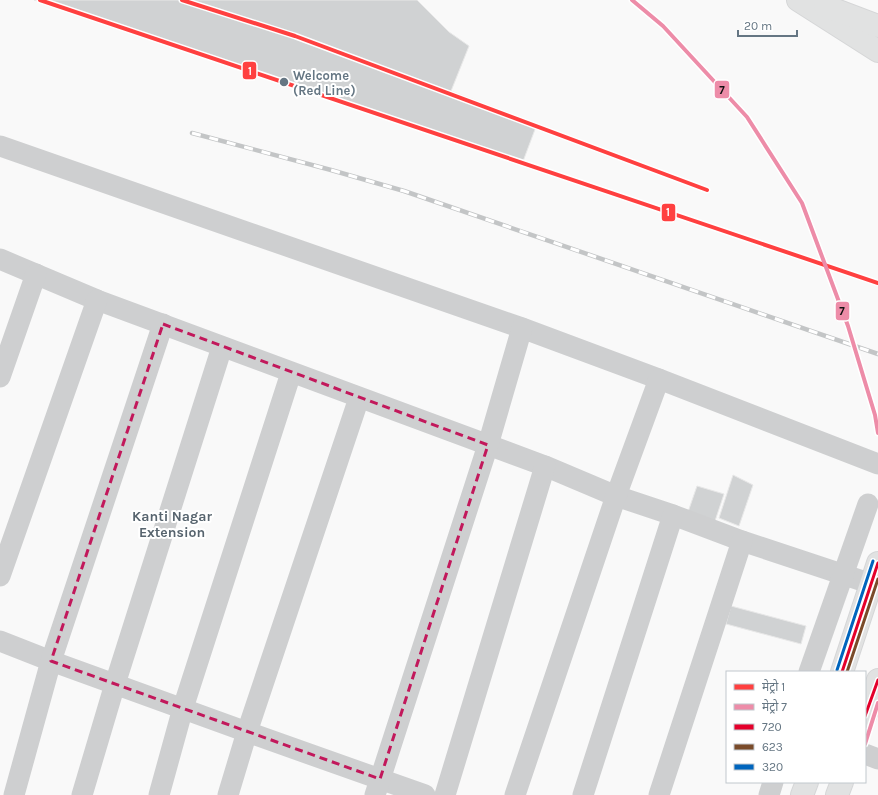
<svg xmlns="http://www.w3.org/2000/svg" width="878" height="795" font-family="Karla,'Noto Sans Devanagari',sans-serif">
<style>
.building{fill:#d0d2d3;stroke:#e8e8e8}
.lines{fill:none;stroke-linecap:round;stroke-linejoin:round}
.primary-casing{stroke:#d5d6d7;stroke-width:24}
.minor{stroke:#cecfd0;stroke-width:21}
.primary{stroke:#e1e2e2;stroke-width:22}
.rail-casing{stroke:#c3c5c6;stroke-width:4.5}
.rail{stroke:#fff;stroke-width:3;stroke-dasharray:9;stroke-linecap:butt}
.bus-1-casing{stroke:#fff;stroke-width:6}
.bus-2-casing{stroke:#fff;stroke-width:6}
.bus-3-casing{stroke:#fff;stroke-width:6}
.bus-1{stroke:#e4002b;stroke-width:3}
.bus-2{stroke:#7a4b2a;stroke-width:3}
.bus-3{stroke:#0065bd;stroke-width:3}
.metro-1-casing{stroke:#fff;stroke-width:7}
.metro-2-casing{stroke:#fff;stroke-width:7}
.metro-1{stroke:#ff4040;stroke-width:4}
.metro-2{stroke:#ed8ca8;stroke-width:4}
.marked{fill:none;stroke:#c2185b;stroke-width:3;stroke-dasharray:8 5;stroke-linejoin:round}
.stop-dot{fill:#657683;stroke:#fff;stroke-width:1.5}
.labels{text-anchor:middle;stroke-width:4;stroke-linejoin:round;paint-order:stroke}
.stop-label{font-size:13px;font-weight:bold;fill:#657683;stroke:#fff;text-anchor:start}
.neighbourhood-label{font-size:14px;font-weight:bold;fill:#57646e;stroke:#fff}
.line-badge{stroke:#fff;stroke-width:1.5}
.badge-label{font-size:11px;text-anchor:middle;font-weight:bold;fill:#fff}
.pale-badge-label{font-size:11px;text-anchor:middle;font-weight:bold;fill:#111}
</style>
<rect width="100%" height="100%" fill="#f9f9f9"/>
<g class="building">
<polygon points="34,0 417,0 449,32 469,46 451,91 537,124 522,164 336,98 121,29"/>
<polygon points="733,475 753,485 739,526 719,518"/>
<polygon points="697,486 724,494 715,521 688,512"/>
<polygon points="731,606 806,626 801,644 726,624"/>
</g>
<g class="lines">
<g class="primary-casing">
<g id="primary">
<polyline points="798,0 878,51"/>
<polyline points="825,6 878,26"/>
<polyline points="842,672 878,563"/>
<polyline points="865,716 878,680"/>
<polyline points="802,795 807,782"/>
<polyline points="837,795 842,782"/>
</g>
</g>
<g class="minor">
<polyline points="0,146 522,328 659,379 878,464"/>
<polyline points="0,259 97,300 545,466 616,496 673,515 742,541 878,586"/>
<polyline points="0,377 36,274"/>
<polyline points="0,576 97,300"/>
<polyline points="0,641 51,661 247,732 425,795"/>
<polyline points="809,672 868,504"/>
<polyline points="865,754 878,759"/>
<polyline points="14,795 51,661 163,324"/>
<polyline points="82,795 115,684 222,347"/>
<polyline points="159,795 183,708 291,373"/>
<polyline points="228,795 247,732 359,398"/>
<polyline points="375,795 488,445 522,328"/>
<polyline points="445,795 545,466"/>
<polyline points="515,795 616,496 659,379"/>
<polyline points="583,795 673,515"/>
<polyline points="659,795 742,541"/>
<polyline points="769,795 773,782"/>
</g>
<use href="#primary" class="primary"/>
<g class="rail-casing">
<polyline id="rail" points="192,133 331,170 404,191 878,354"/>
</g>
<use href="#rail" class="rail"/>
<g class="bus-1-casing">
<g id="bus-1">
<polyline points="842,672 878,563"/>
<polyline points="865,716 878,680"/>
</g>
</g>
<g class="bus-2-casing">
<polyline id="bus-2" points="847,672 878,579"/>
</g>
<g class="bus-3-casing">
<polyline id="bus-3" points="837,670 873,561"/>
</g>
<use href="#bus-1" class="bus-1"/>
<use href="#bus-2" class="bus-2"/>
<use href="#bus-3" class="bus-3"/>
<g class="metro-1-casing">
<g id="metro-1">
<polyline points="40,0 878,283"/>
<polyline points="182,0 295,36 707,190"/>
</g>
</g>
<g class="metro-2-casing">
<g id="metro-2">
<polyline points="632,0 663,26 747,117 802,203 848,326 875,415 878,433"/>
<polyline points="865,744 878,703"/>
</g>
</g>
<use href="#metro-1" class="metro-1"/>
<use href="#metro-2" class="metro-2"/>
</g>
<path class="marked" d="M163 324 488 445 380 779 51 661Z"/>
<circle class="stop-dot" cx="284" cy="82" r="5"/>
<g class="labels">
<g class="stop-label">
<text x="293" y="80">Welcome<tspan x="293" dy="15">(Red Line)</tspan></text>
</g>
<g class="neighbourhood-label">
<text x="172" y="521">Kanti Nagar<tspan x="172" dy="16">Extension</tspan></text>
</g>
</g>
<g class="line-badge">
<rect x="242" y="61" width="15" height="19" rx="4" fill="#ff4040"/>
<rect x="714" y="80" width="16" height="19" rx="4" fill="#ed8ca8"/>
<rect x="661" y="203" width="15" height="19" rx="4" fill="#ff4040"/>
<rect x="835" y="301" width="15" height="20" rx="4" fill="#ed8ca8"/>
</g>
<g class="badge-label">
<text x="250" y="75">1</text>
<text x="668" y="216">1</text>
</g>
<g class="pale-badge-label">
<text x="722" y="94">7</text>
<text x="842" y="315">7</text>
</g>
<rect x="726" y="671" width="140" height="112" fill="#ffffff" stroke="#c1c8cd"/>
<rect x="734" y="684" width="20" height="6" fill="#ff4040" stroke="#c1c8cd"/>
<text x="762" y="691" font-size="12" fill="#657683">मेट्रो 1</text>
<rect x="734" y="704" width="20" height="6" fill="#ed8ca8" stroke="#c1c8cd"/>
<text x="762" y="711" font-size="12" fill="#657683">मेट्रो 7</text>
<rect x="734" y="724" width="20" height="6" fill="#e4002b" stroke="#c1c8cd"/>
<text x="762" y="731" font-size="12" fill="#657683">720</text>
<rect x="734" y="744" width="20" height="6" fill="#7a4b2a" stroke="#c1c8cd"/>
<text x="762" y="751" font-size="12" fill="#657683">623</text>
<rect x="734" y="764" width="20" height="6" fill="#0065bd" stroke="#c1c8cd"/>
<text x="762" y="771" font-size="12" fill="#657683">320</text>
<path d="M738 30v6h59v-6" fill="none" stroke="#657683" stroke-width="2"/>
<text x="744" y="30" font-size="12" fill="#657683" stroke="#ffffff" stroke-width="3" paint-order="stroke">20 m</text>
</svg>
